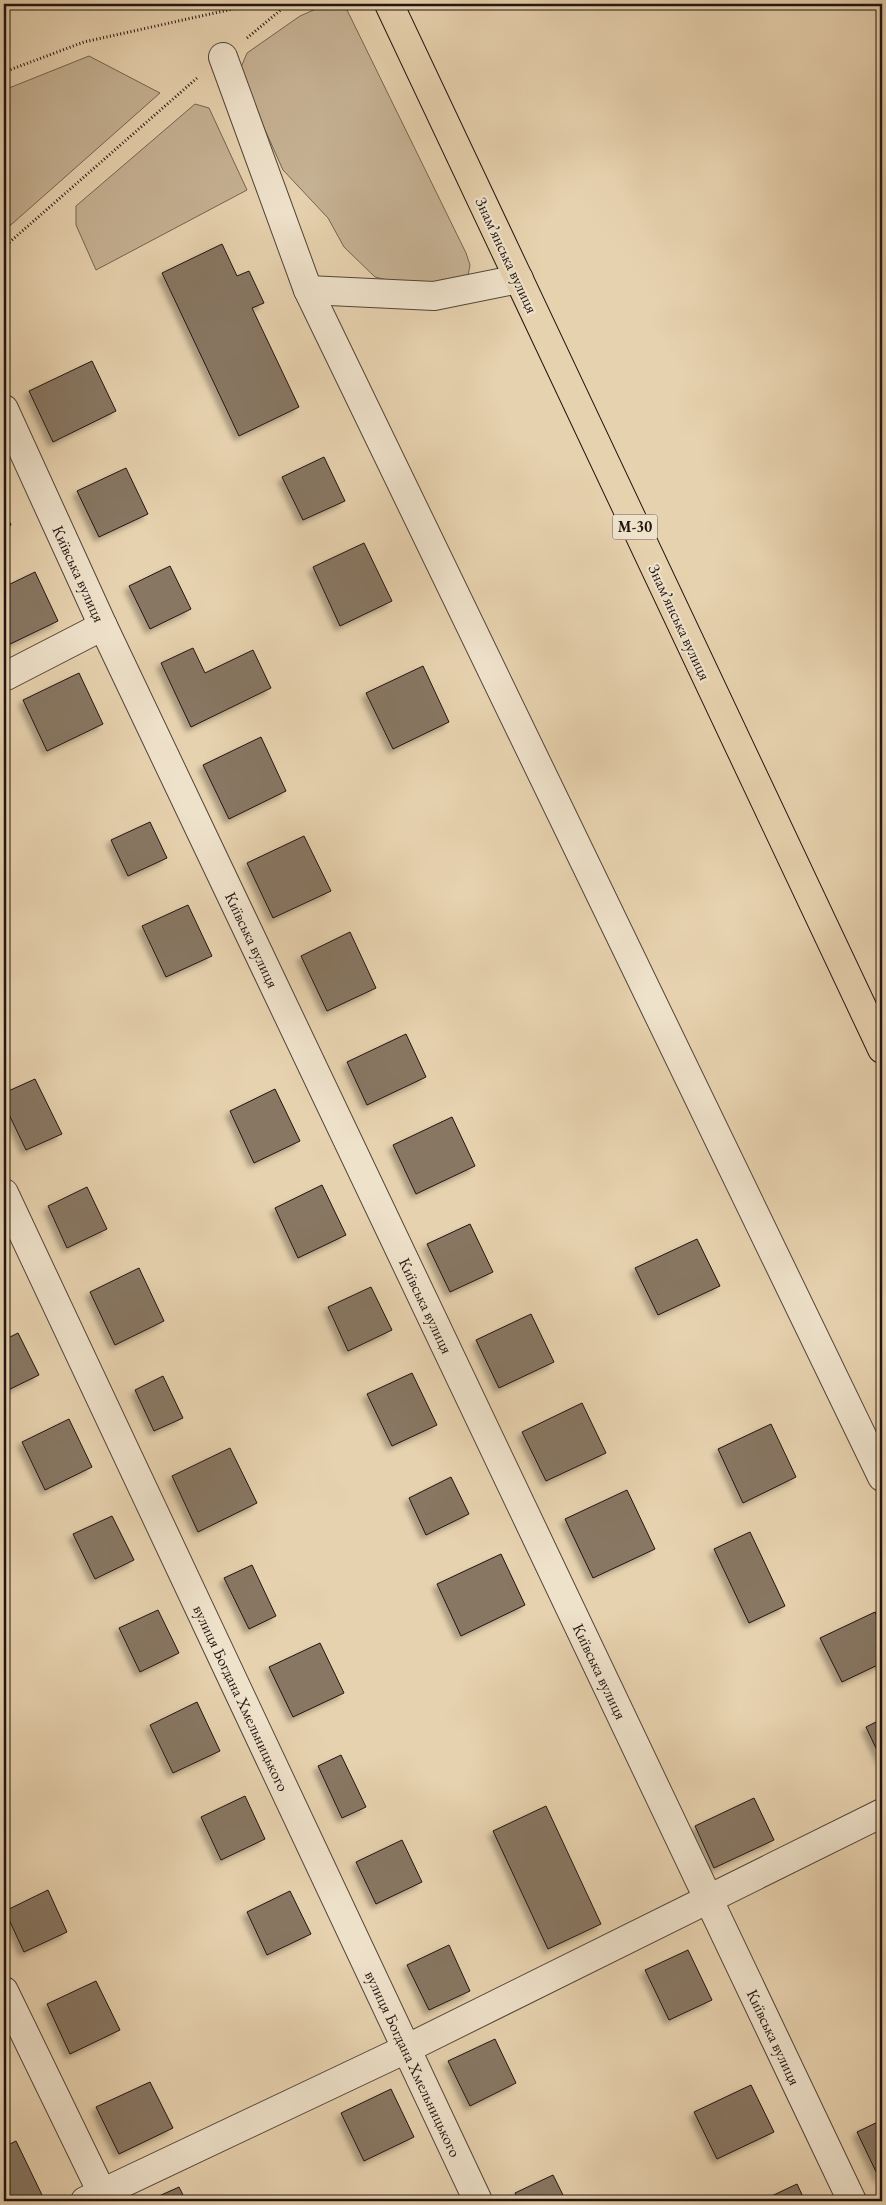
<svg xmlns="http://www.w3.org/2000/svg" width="886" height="2205" font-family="'EB Garamond',serif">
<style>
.green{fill:#c6b294;stroke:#746452}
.building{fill:#887763;stroke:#221511;filter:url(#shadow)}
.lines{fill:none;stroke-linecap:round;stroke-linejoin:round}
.minor-casing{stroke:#534438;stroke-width:30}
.highway-casing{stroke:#221511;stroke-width:30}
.path{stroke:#221511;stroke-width:3;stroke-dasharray:1 2.5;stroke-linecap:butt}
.minor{stroke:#efe2cb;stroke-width:28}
.highway{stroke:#e7d2af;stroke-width:28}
.labels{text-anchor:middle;stroke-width:4.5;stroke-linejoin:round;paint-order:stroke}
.shield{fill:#efe2cb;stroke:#605249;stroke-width:1}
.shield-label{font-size:15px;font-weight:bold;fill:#221511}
.street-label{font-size:16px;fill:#221511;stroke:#efe2cb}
</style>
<defs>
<filter id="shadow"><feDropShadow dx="-4.5" dy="4.5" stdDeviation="2.5" flood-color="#0004"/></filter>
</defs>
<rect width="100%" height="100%" fill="#e7d2af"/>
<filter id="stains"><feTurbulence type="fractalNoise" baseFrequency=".004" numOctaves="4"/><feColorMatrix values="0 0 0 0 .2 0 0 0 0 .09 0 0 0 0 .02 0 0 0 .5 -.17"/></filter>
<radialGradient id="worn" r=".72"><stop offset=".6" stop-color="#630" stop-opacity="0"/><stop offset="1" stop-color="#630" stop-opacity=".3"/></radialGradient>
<g class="green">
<polygon points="327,4 347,10 466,253 470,265 468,276 450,283 399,283 375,277 344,247 328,218 283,170 239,72 247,53 300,16"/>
<polygon points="89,56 160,93 4,231 4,90"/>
<polygon points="195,104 209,108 247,190 96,270 76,225 76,206"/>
</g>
<g class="building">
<polygon points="222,244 237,276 249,271 264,303 252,308 299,407 239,436 162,273"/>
<polygon points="92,361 116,411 53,442 29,391"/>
<polygon points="324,457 345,501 303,520 282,477"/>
<polygon points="126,468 148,514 99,537 77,491"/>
<polygon points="4,509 11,525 4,528"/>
<polygon points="364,543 392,601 340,626 313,567"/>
<polygon points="170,566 191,609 150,629 129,586"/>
<polygon points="35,572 58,621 6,646 4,641 4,587"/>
<polygon points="193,648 205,673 253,650 271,688 191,727 161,663"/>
<polygon points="423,666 449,722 393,749 366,693"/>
<polygon points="79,673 103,724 47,751 23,700"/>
<polygon points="261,737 286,791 229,819 203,765"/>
<polygon points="150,822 167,858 128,876 111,840"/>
<polygon points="304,836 331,891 273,918 247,863"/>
<polygon points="188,905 212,956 166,977 142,926"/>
<polygon points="350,932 376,988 327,1011 301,956"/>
<polygon points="406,1034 426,1077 367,1105 347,1062"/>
<polygon points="35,1079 62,1134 26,1150 4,1104 4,1093"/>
<polygon points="275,1089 300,1141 254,1163 230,1111"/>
<polygon points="452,1117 475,1166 416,1194 393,1145"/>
<polygon points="322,1185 346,1235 298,1258 275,1208"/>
<polygon points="87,1187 107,1229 67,1248 48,1206"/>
<polygon points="470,1224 493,1272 450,1292 427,1244"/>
<polygon points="697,1239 720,1286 658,1315 635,1268"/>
<polygon points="139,1268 164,1321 115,1345 90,1292"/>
<polygon points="371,1287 392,1330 348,1351 328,1307"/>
<polygon points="531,1314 554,1362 499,1388 476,1340"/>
<polygon points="18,1333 39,1375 4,1392 4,1340"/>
<polygon points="412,1373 437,1425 392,1446 367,1394"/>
<polygon points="163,1376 183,1418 154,1431 135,1390"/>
<polygon points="582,1403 606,1453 546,1481 522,1432"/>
<polygon points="69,1419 92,1467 45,1490 22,1442"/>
<polygon points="771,1424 796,1477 743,1503 718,1449"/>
<polygon points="230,1448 257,1503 198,1532 172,1476"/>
<polygon points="451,1477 469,1514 426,1535 409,1498"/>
<polygon points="627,1490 655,1549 593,1578 565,1519"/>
<polygon points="112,1516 134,1560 95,1579 73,1534"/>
<polygon points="750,1532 785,1606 749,1623 714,1549"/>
<polygon points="501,1554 525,1605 461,1636 437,1584"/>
<polygon points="252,1565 276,1616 249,1629 224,1578"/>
<polygon points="158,1610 179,1653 140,1672 119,1628"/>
<polygon points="875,1612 882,1628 882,1663 842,1682 820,1638"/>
<polygon points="320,1643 344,1693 293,1717 269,1667"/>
<polygon points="197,1702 220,1751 173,1773 150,1725"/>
<polygon points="882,1719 882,1761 866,1727"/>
<polygon points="341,1755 366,1807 342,1818 318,1766"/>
<polygon points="245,1796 265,1839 221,1860 201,1817"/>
<polygon points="754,1798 774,1840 714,1868 695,1826"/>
<polygon points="546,1806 601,1924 548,1949 493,1831"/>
<polygon points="402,1840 422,1882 376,1904 356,1862"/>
<polygon points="48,1890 67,1932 24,1952 5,1911"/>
<polygon points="290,1891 311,1934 267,1955 247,1912"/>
<polygon points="449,1945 470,1991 429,2010 407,1965"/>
<polygon points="688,1950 712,2000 669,2020 645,1970"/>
<polygon points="96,1981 120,2030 70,2054 47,2004"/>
<polygon points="495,2039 516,2083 470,2106 448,2061"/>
<polygon points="150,2082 173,2128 119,2154 96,2107"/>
<polygon points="751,2085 774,2132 717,2159 694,2112"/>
<polygon points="391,2089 414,2137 364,2161 341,2113"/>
<polygon points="882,2120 882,2177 879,2178 857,2132"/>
<polygon points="16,2141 42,2195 29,2201 4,2201 4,2147"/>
<polygon points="553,2175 566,2201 519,2201 515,2193"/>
<polygon points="797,2184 805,2201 761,2201"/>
<polygon points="179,2187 186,2201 148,2201"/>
</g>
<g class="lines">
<g class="minor-casing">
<g id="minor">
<polyline points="223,57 308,290 882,1477"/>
<polyline points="308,290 434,296 519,279"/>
<path id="s1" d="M4 409 103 626 852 2201"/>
<polyline points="4,677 103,626"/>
<path id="s2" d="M4 1193 478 2201"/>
<polyline points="4,1991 106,2201"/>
<polyline points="85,2201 406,2049 882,1813"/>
</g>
</g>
<g class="highway-casing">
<polyline id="highway" points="389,4 882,1049"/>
</g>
<g class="path">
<polyline points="247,38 288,4"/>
<polyline points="4,72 84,42 255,4"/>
<polyline points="4,247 197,78"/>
</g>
<use href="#minor" class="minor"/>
<use href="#highway" class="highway"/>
</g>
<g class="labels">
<rect class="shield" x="612.5" y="514.5" width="45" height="25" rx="4"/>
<g class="shield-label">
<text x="635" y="532">М-30</text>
</g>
<g class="street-label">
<text transform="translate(507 255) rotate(65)" y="6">Знамʼянська вулиця</text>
<text dy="6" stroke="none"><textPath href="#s1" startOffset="181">Київська вулиця</textPath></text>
<text transform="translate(680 622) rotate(65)" y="6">Знамʼянська вулиця</text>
<text dy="6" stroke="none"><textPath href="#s1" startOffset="586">Київська вулиця</textPath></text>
<text dy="6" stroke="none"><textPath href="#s1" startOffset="991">Київська вулиця</textPath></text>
<text dy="6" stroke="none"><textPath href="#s1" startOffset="1396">Київська вулиця</textPath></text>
<text dy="6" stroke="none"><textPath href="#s2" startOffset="558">вулиця Богдана Хмельницького</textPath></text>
<text dy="6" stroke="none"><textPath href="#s1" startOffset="1801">Київська вулиця</textPath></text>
<text dy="6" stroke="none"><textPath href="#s2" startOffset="962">вулиця Богдана Хмельницького</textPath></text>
</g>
</g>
<rect width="886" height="2205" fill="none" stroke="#e7d2af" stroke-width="20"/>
<rect x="5" y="5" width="876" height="2195" fill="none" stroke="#221511" stroke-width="2.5"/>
<rect x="10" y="10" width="866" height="2185" fill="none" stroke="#221511"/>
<rect width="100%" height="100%" filter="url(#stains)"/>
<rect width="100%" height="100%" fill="url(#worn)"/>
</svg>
